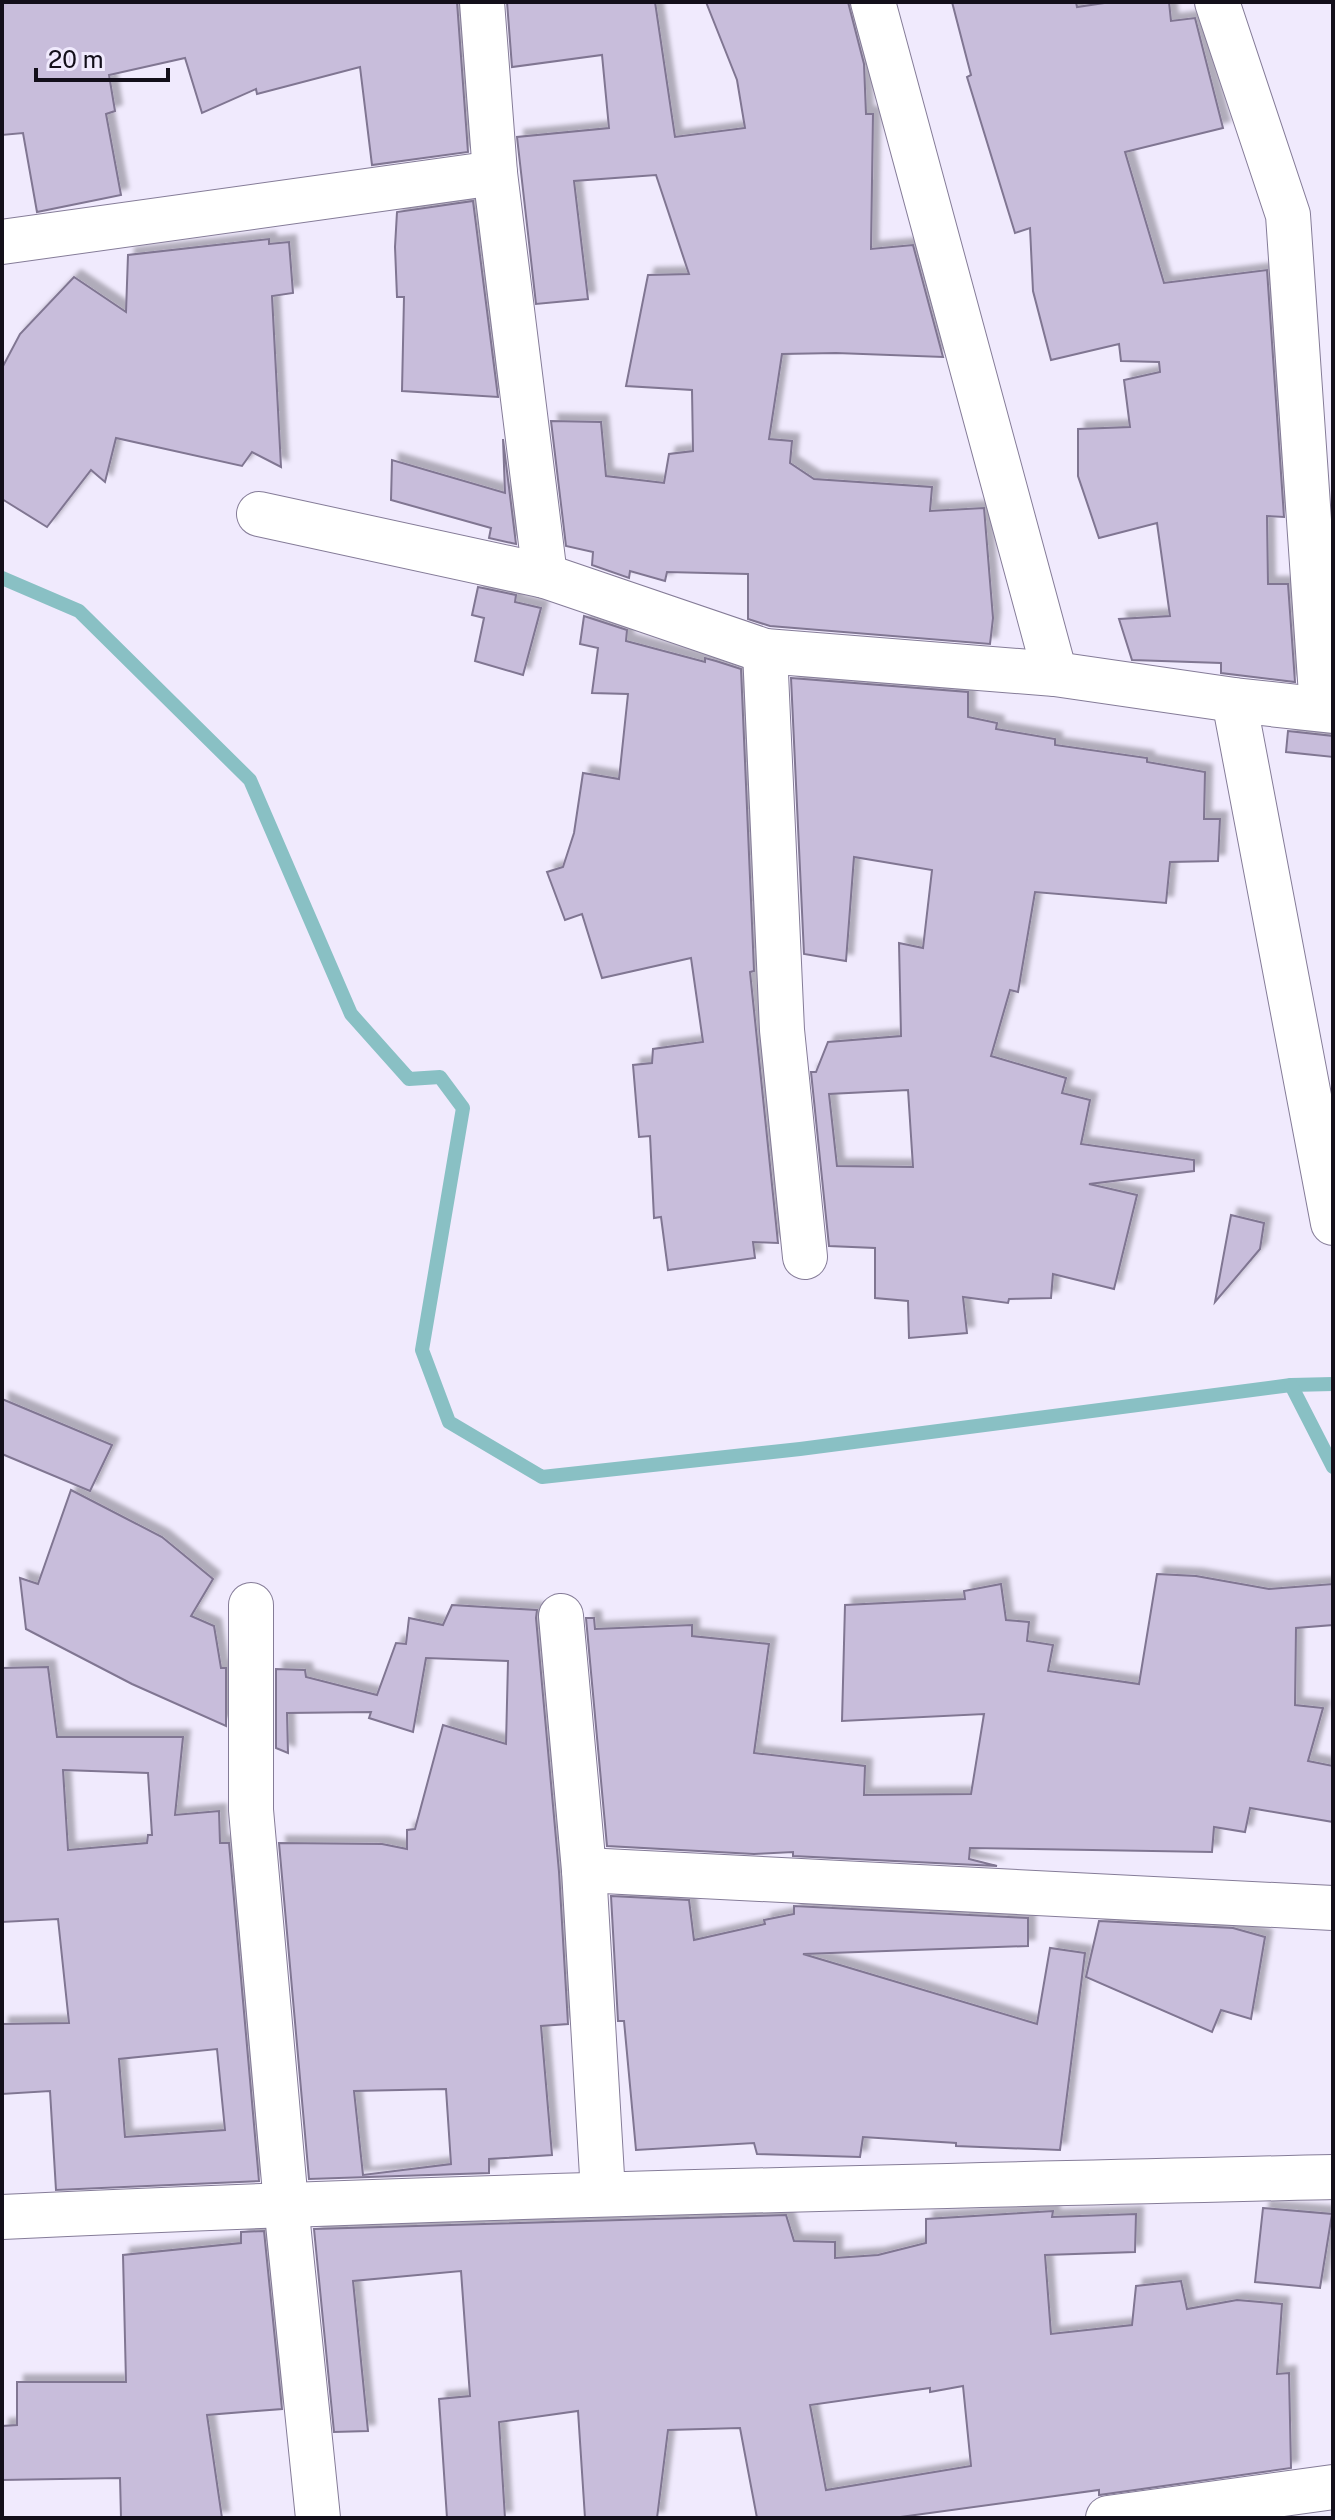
<svg xmlns="http://www.w3.org/2000/svg" width="1335" height="2520" font-family="'Public Sans',sans-serif">
<style>
.lines{fill:none;stroke-linecap:round;stroke-linejoin:round}
.stream{stroke:#89c0c4;stroke-width:14}
.building{fill:#c8bddb;stroke:#807692;stroke-width:2;fill-rule:evenodd;filter:url(#shadow)}
.minor-casing{stroke:#857c98;stroke-width:46}
.minor{stroke:#fff;stroke-width:44}
</style>
<defs>
<filter id="shadow"><feDropShadow dx="7" dy="-7" stdDeviation="2" flood-color="#0004"/></filter>
</defs>
<rect width="100%" height="100%" fill="#f0eafd"/>
<g class="lines">
<g class="stream">
<polyline points="2,578 79,611 250,780 351,1014 409,1079 440,1077 463,1108 422,1350 449,1422 542,1477 800,1449 1291,1385 1333,1384"/>
<polyline points="1291,1385 1333,1467"/>
</g>
</g>
<g class="building">
<polygon points="2,2 457,2 468,152 372,165 360,67 257,94 256,89 202,113 185,58 109,75 115,111 106,114 121,195 37,212 23,133 2,135"/>
<polygon points="507,2 655,2 675,137 745,128 737,80 706,2 848,2 864,64 866,114 873,114 871,249 913,245 943,357 836,353 782,354 769,439 792,441 790,463 814,479 932,487 930,511 984,508 993,618 990,644 770,626 748,619 748,574 667,572 665,581 630,571 629,578 592,565 593,552 566,546 551,421 601,422 606,476 664,483 669,454 693,451 692,390 626,386 648,275 689,274 656,175 574,181 588,299 536,304 517,137 609,128 602,55 512,67"/>
<polygon points="952,2 1076,2 1077,7 1111,2 1169,2 1171,21 1195,18 1223,128 1125,152 1164,283 1267,270 1284,517 1267,516 1268,584 1288,584 1295,682 1221,673 1221,663 1132,660 1119,619 1170,616 1157,523 1099,538 1078,476 1078,429 1130,427 1124,380 1160,372 1159,362 1121,361 1119,344 1051,360 1033,291 1030,228 1015,233 967,77 971,75"/>
<polygon points="473,201 498,397 402,391 404,297 397,297 395,247 397,212"/>
<polygon points="269,239 269,244 289,242 293,293 272,296 281,467 252,452 242,466 116,438 105,482 91,470 47,527 2,499 2,368 20,334 74,277 126,312 128,255"/>
<polygon points="503,439 516,544 489,538 491,528 391,500 392,460 505,493"/>
<polygon points="478,587 516,595 515,602 541,608 523,675 475,661 484,618 472,615"/>
<polygon points="584,616 627,630 626,641 705,662 705,658 716,661 741,669 753,947 754,971 750,972 778,1243 753,1242 755,1258 668,1270 661,1217 654,1218 650,1136 639,1137 633,1065 652,1063 653,1049 703,1042 691,958 602,978 582,914 565,920 547,872 563,867 574,833 583,773 619,779 628,694 592,693 598,648 580,644"/>
<path d="M791 678 968 692V717L997 723 996 729 1055 739V745L1147 758V762L1205 772 1204 819H1220L1218 861 1170 862 1166 903 1035 892 1018 992 1010 990 991 1056 1066 1078 1062 1093 1090 1100 1081 1144 1194 1160V1171L1089 1184 1137 1195 1114 1289 1053 1274 1051 1298 1009 1299 1008 1303 963 1297 967 1333 909 1338 908 1301 875 1298V1248L829 1246 811 1072H816L828 1042 901 1036 899 943 923 948 932 870 854 857 846 961 804 954ZM908 1090 913 1167 837 1166 829 1094Z"/>
<polygon points="1288,731 1333,736 1333,757 1286,752"/>
<polygon points="1231,1215 1264,1223 1260,1249 1215,1302"/>
<polygon points="2,1399 112,1445 90,1491 2,1454"/>
<polygon points="71,1490 162,1537 213,1579 191,1616 214,1626 221,1668 226,1668 226,1726 132,1684 26,1629 20,1578 38,1584"/>
<polygon points="1157,1574 1196,1576 1269,1589 1333,1584 1333,1625 1296,1628 1295,1705 1323,1708 1308,1761 1333,1766 1333,1822 1250,1808 1245,1832 1214,1827 1212,1852 970,1848 969,1859 997,1866 793,1856 793,1852 754,1854 607,1846 586,1618 594,1618 595,1629 692,1625 692,1636 769,1644 754,1753 865,1766 864,1795 971,1794 984,1714 842,1721 845,1605 965,1599 964,1591 1001,1584 1006,1620 1029,1622 1027,1641 1053,1645 1048,1671 1139,1684"/>
<path d="M452 1605 537 1610 536 1618 559 1872 568 2024 541 2026 552 2155 489 2159V2173L309 2179 279 1843 382 1844 407 1849V1830L415 1829 443 1725 506 1744 508 1661 426 1658 413 1732 369 1718 371 1712 287 1713 288 1753 276 1748V1669L305 1670 306 1677 377 1695 396 1643 406 1644 409 1618 443 1625ZM446 2089 451 2164 363 2175 354 2091Z"/>
<path d="M48 1667 57 1737H183L175 1815 219 1811 220 1843H229L259 2181 56 2190 50 2091 2 2094V2024L69 2023 58 1919 2 1922V1668ZM63 1770 148 1773 152 1835H148L147 1843 68 1850ZM217 2049 225 2130 125 2137 119 2059Z"/>
<polygon points="611,1896 689,1900 694,1940 765,1924 764,1920 794,1914 794,1906 1028,1918 1028,1946 803,1954 1037,2024 1050,1948 1085,1953 1060,2150 956,2146 956,2143 863,2137 860,2157 757,2154 754,2143 636,2150 624,2021 618,2021"/>
<polygon points="1099,1921 1233,1928 1265,1937 1251,2019 1221,2010 1212,2032 1086,1977"/>
<polygon points="1263,2208 1332,2214 1320,2288 1255,2282"/>
<path d="M1053 2211 1052 2217 1136 2214 1135 2252 1045 2255 1051 2334 1132 2325 1136 2286 1181 2281 1187 2309 1237 2300 1282 2304 1277 2374 1289 2373 1291 2468 1099 2495V2490L893 2518H757L740 2428 668 2430 657 2518H585L578 2411 499 2422 505 2518H447L439 2399 470 2396 461 2271 353 2281 368 2431 334 2432 314 2229 786 2215 794 2241 835 2242V2258L878 2255 926 2243V2219ZM963 2386 971 2466 826 2490 810 2405 930 2388V2392Z"/>
<polygon points="264,2231 282,2409 207,2415 222,2518 121,2518 120,2478 2,2480 2,2426 17,2425 17,2382 126,2382 123,2255 241,2243 241,2232"/>
</g>
<g class="lines">
<g class="minor-casing">
<g id="minor">
<polyline points="482,2 495,173 545,576"/>
<polyline points="873,2 1055,674"/>
<polyline points="1217,2 1288,215 1322,709"/>
<polyline points="2,242 495,173"/>
<polyline points="259,514 545,576 765,651 1055,674 1234,700 1333,711"/>
<polyline points="765,651 782,1030 805,1257"/>
<polyline points="1234,700 1333,1223"/>
<polyline points="251,1605 251,1810 286,2204 318,2518"/>
<polyline points="561,1616 584,1870 603,2193"/>
<polyline points="584,1870 1333,1908"/>
<path d="M2 2217C446 2196 889 2187 1333 2177"/>
<polyline points="1108,2518 1333,2487"/>
</g>
</g>
<use href="#minor" class="minor"/>
</g>
<rect width="1335" height="2520" fill="none" stroke="#130f1a" stroke-width="8"/>
<path d="M36 68v12h132v-12" fill="none" stroke="#130f1a" stroke-width="4"/>
<text x="48" y="68" font-size="24" fill="#130f1a" stroke="#f0eafd" stroke-width="6" paint-order="stroke">20 m</text>
</svg>
